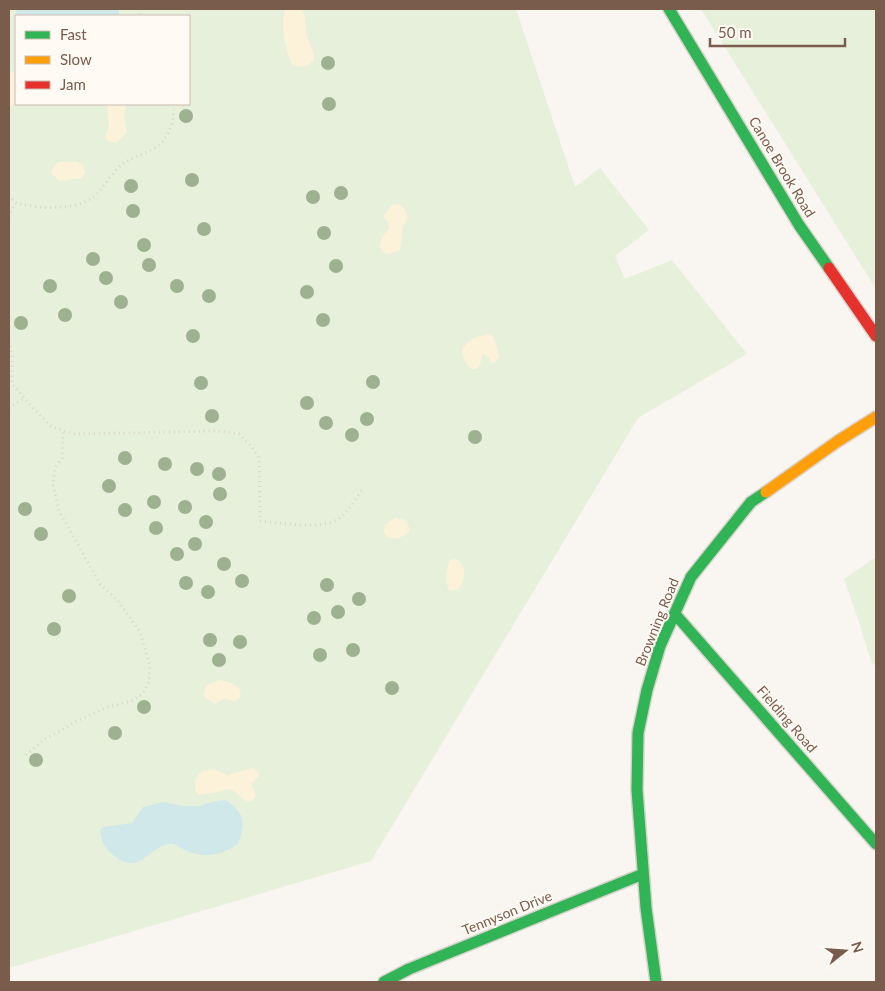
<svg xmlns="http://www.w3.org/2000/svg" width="885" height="991" font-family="Lato,sans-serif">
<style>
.green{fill:#e7f0db;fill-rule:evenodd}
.sand{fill:#fbf2d9}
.water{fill:#d0e8ea}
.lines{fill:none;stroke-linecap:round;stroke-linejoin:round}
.fast-casing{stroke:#d9d2cb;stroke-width:14}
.slow-casing{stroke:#d9d2cb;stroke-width:14}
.jam-casing{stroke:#d9d2cb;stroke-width:14}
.path{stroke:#dcd5d0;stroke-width:3;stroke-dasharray:1 4;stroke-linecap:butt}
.fast{stroke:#30b455;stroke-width:11}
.slow{stroke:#ff9f0a;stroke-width:11}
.jam{stroke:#e5322d;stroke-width:11}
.tree{fill:#9eb190}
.labels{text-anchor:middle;stroke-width:4;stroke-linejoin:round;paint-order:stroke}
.street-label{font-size:14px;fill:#7a5c4d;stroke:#fffaf3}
</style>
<rect width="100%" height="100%" fill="#f9f5f0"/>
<g class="green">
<path d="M9 9H516L575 187 600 168 649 230 615 256 625 279 672 260 747 354 638 418 371 861 9 968ZM16 16H189V104H16Z"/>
<polygon points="701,9 876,9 876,289"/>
<polygon points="876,557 876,667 871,661 856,613 844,579"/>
</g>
<g class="sand">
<path d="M286 9H301C308 18 304 26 307 36 310 45 314 50 314 60 307 68 300 68 292 64 286 53 279 19 286 9Z"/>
<polygon points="16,70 17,104 14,106 9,107 9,73"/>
<polygon points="107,104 126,104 124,115 127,132 116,143 108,141 105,137 109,126"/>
<path d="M76 161 83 165 85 173 82 178 60 181 51 173C58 155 62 165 76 161Z"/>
<path d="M398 204 404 208 408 218C401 226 402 240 400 250L389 254 383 252 380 247 382 236 389 229V224L383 216 392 205Z"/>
<path d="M490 334 495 340 499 357 496 362 492 363 487 356 482 354 480 366 476 369H472C450 350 469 336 490 334Z"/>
<path d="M395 518 403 519 409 527V531C402 538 396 540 387 537L384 532 385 525Z"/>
<path d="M455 559C470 564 466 591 450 591 444 583 446 569 450 560Z"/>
<path d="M220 680C232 682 250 690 235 702L224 698 216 704 205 698 204 693 207 685Z"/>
<path d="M252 768 256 770 259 776 251 784 256 795C247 813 238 787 227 789 224 789 222 791 219 792 213 793 206 793 199 795L195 791V780L202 771 214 769 228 775Z"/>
</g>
<g class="water">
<polygon points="16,9 119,9 119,16 17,16"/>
<path d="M226 800C245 814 246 822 238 844 219 856 204 859 183 849 179 847 175 843 169 844 147 847 140 878 112 854 104 847 101 840 100 830L104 827 132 823 143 807 163 802 184 806H200L215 801Z"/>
</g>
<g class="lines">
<g class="fast-casing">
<g id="fast">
<polyline points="669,9 799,225 829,268"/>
<polyline points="675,614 876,844"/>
<polyline points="384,982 409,969 643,874"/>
<polyline points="656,982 646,908 637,790 638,733 647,690 660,646 691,577 751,502 766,492"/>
</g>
</g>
<g class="slow-casing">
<polyline id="slow" points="766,492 838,441 876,417"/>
</g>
<g class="jam-casing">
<polyline id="jam" points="829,268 876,336"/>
</g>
<g class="path">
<polyline points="140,9 141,16"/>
<path d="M9 195C11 198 14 202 17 203 37 209 76 211 93 197 104 189 111 172 124 163 133 157 145 154 155 148 170 139 174 120 174 104"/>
<polyline points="9,217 15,203"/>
<path d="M9 341 12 354V384L32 407 52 427 74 434 218 431 239 434 252 447 259 458 260 521C281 523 323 531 341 517 350 510 356 497 363 489"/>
<polyline points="9,408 24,398"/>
<polyline points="26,755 45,739 75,722 105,708 131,701 143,694 149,681 150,666 140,632 118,601 100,584 59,511 53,485 55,468 62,458 63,430"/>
</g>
<use href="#fast" class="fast"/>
<use href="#slow" class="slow"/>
<use href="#jam" class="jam"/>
</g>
<g class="tree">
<circle cx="328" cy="63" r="7"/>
<circle cx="329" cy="104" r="7"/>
<circle cx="186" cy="116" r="7"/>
<circle cx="192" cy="180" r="7"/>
<circle cx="131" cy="186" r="7"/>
<circle cx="341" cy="193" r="7"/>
<circle cx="313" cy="197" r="7"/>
<circle cx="133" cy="211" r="7"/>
<circle cx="204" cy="229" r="7"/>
<circle cx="324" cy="233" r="7"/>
<circle cx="144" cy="245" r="7"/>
<circle cx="93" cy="259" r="7"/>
<circle cx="149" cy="265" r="7"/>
<circle cx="336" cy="266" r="7"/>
<circle cx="106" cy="278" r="7"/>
<circle cx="50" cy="286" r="7"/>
<circle cx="177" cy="286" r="7"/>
<circle cx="307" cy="292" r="7"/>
<circle cx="209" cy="296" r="7"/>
<circle cx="121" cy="302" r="7"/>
<circle cx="65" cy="315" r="7"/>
<circle cx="323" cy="320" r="7"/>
<circle cx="21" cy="323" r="7"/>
<circle cx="193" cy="336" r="7"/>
<circle cx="373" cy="382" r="7"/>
<circle cx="201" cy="383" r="7"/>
<circle cx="307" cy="403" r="7"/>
<circle cx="212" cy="416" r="7"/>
<circle cx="367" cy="419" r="7"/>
<circle cx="326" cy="423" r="7"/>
<circle cx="352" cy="435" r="7"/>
<circle cx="475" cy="437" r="7"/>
<circle cx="125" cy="458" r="7"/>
<circle cx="165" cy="464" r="7"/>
<circle cx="197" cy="469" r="7"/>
<circle cx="219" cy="474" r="7"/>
<circle cx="109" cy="486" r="7"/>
<circle cx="220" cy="494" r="7"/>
<circle cx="154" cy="502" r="7"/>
<circle cx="185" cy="507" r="7"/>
<circle cx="25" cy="509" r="7"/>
<circle cx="125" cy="510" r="7"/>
<circle cx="206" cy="522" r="7"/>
<circle cx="156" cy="528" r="7"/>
<circle cx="41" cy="534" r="7"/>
<circle cx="195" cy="544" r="7"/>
<circle cx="177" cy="554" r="7"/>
<circle cx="224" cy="564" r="7"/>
<circle cx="242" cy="581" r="7"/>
<circle cx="186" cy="583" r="7"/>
<circle cx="327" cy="585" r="7"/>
<circle cx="208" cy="592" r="7"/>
<circle cx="69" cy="596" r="7"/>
<circle cx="359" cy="599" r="7"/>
<circle cx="338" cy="612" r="7"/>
<circle cx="314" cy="618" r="7"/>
<circle cx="54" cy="629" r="7"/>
<circle cx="210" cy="640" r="7"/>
<circle cx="240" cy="642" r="7"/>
<circle cx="353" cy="650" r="7"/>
<circle cx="320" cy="655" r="7"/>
<circle cx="219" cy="660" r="7"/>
<circle cx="392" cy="688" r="7"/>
<circle cx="144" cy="707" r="7"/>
<circle cx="115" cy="733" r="7"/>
<circle cx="36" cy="760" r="7"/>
</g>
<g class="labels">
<g class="street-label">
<text transform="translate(782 167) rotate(59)" y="5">Canoe Brook Road</text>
<text transform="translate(657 622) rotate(-68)" y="5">Browning Road</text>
<text transform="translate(787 719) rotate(49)" y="5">Fielding Road</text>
<text transform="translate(507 913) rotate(-22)" y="5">Tennyson Drive</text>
</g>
</g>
<rect width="885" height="991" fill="none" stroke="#7a5c4d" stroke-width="20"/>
<rect x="15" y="15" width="175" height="90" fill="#fffaf3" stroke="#cabbb1"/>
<rect x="25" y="31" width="25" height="8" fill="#30b455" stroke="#cabbb1"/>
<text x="60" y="40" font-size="15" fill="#7a5c4d">Fast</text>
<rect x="25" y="56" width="25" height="8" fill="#ff9f0a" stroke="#cabbb1"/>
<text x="60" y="65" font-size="15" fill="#7a5c4d">Slow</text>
<rect x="25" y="81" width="25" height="8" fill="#e5322d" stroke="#cabbb1"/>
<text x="60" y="90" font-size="15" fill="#7a5c4d">Jam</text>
<g transform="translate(845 951) rotate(73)" stroke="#fffaf3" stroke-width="4" paint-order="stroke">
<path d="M0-4L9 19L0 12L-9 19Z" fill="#7a5c4d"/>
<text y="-8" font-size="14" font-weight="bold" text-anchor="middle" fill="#7a5c4d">N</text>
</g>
<path d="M710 38v8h135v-8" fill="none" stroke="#7a5c4d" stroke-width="2.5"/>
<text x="718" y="38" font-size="15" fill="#7a5c4d" stroke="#fffaf3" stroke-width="4" paint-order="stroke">50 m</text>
</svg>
